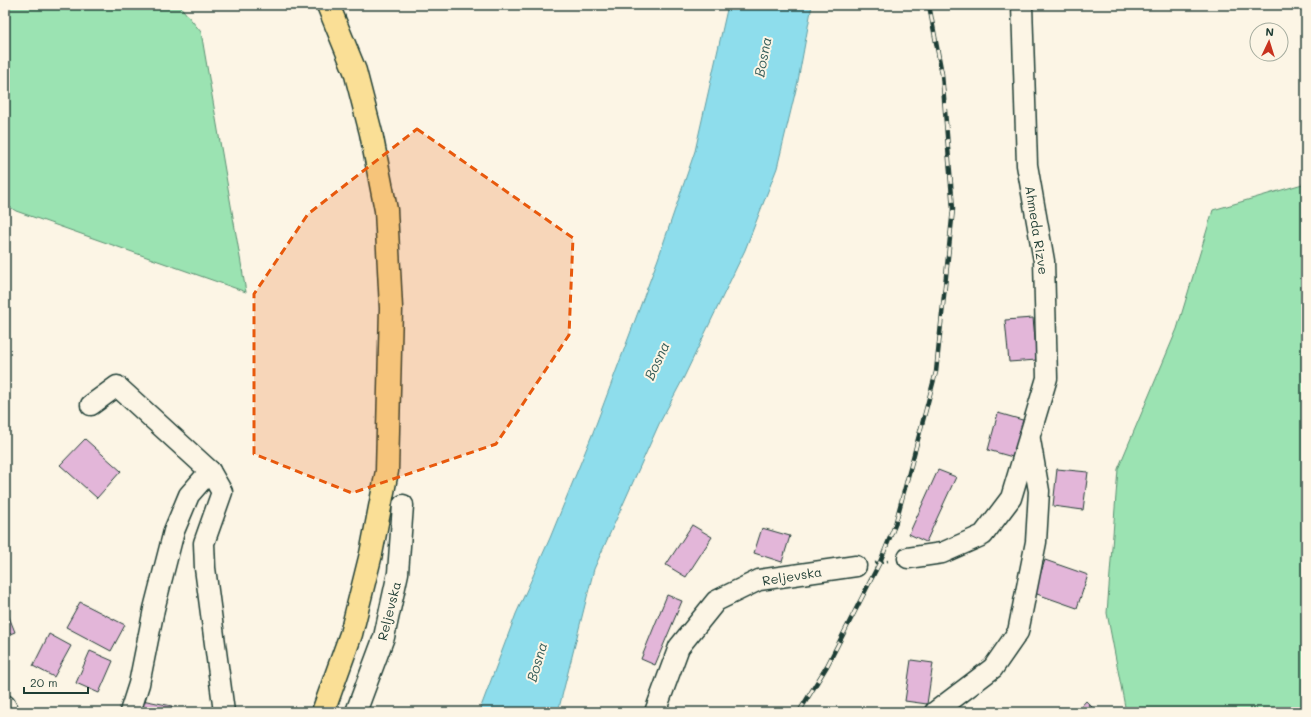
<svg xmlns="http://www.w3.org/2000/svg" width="1311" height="717" font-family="Mali,sans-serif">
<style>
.green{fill:#9be3b2;stroke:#5d9073}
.water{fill:#8eddec;stroke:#629da2}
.building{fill:#e3b6d9;stroke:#1f3d34}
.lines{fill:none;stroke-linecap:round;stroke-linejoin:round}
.minor-casing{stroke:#1f3d34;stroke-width:23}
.primary-casing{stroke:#1f3d34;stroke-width:25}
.path{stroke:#1f3d34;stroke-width:2.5;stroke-dasharray:3 3;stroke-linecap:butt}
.minor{stroke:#fcf5e5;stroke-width:20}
.primary{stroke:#fadf96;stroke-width:22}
.rail-casing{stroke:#1f3d34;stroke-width:4.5}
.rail{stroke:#fcf5e5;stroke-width:3;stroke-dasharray:9;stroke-linecap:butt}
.marked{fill:#e8590c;fill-opacity:0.2;stroke:#e8590c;stroke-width:3;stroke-dasharray:8 5;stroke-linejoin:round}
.labels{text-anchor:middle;stroke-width:4;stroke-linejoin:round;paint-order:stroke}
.street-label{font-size:13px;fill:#1f3d34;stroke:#fcf5e5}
.water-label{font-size:14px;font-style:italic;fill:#355d59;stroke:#fcf5e5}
</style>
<rect width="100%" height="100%" fill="#fcf5e5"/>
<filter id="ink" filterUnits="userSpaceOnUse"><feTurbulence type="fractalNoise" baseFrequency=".025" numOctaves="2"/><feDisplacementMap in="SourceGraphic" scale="8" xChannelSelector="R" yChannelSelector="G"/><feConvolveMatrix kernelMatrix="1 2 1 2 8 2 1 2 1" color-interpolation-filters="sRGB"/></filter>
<g filter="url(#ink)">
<g class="green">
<polygon points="5,5 179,5 201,32 246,292 16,211 5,204"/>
<polygon points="1306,183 1306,712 1126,712 1107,613 1118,469 1177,329 1213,210"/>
</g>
<polygon class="water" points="728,5 812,5 798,81 777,168 745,250 684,377 659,424 594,569 558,712 479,712 516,614 550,538 592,435 658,259 695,151"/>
<g class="building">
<polygon points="1033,318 1037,360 1009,362 1005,320"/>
<polygon points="998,413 1026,421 1016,458 988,450"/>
<polygon points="85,439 121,471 97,498 60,465"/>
<polygon points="1057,469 1088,472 1083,510 1053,506"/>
<polygon points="938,470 956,477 926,542 909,534"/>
<polygon points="692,525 712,537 686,577 666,565"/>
<polygon points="762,528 790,536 782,562 754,553"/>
<polygon points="1045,560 1088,575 1077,608 1034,593"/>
<polygon points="667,595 682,601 655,665 641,659"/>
<polygon points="80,602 125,625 111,651 66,627"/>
<polygon points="5,607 15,632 5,636"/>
<polygon points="49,634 71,646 54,677 33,666"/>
<polygon points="90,651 113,661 99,693 76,683"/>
<polygon points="911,660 933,663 927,704 905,701"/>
<polygon points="142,700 172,706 171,712 140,712"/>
<polygon points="1086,701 1097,712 1076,712"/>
</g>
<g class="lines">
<g class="minor-casing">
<g id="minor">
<polyline points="91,405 117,386 210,471 222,492 204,543 205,568 224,712"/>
<polyline points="908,558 942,553 983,535 1011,498 1047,378 1044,261 1027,165 1022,5"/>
<polyline points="5,705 9,712"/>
<polyline points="130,712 139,684 154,609 174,531 189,495 210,471"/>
<polyline points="356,712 384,637 398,573 403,505"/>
<polyline points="655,712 679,647 716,601 759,580 856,566"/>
<polyline points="935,712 993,668 1018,632 1036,542 1039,491 1030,440"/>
</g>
</g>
<g class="primary-casing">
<polyline id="primary" points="323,712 351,634 371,554 387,471 391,308 386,210 371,133 355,71 328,5"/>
</g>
<polyline class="path" points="875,563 888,561"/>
<use href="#minor" class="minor"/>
<use href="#primary" class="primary"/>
<g class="rail-casing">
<polyline id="rail" points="799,712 827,666 880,562 895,525 936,372 953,209 942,74 929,5"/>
</g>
<use href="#rail" class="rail"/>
</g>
</g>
<path class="marked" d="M417 129 573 238 569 335 496 444 352 493 254 454V294L308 214Z"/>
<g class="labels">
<g class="street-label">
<text transform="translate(1037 230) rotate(81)" y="5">Ahmeda Rizve</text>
<text transform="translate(792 576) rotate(-9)" y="5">Reljevska</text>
<text transform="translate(389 611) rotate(-76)" y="5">Reljevska</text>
</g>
<g class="water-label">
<text transform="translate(763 57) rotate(-79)" y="5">Bosna</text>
<text transform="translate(657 361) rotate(-65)" y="5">Bosna</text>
<text transform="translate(537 662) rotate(-73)" y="5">Bosna</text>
</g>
</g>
<rect width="1311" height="717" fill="none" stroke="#fcf5e5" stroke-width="20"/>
<rect x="10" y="10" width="1291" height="697" fill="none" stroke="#1f3d34" stroke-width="1.5" filter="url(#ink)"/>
<g transform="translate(1269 42) rotate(4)"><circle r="19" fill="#fcf5e5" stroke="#a4ab9e"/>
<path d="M0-3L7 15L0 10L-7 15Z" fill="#c8321e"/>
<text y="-6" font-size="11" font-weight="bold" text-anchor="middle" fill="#1f3d34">N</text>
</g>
<path d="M24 687v6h64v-6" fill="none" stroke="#1f3d34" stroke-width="2"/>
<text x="30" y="687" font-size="12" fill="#1f3d34" stroke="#fcf5e5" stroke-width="3" paint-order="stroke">20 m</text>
</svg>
